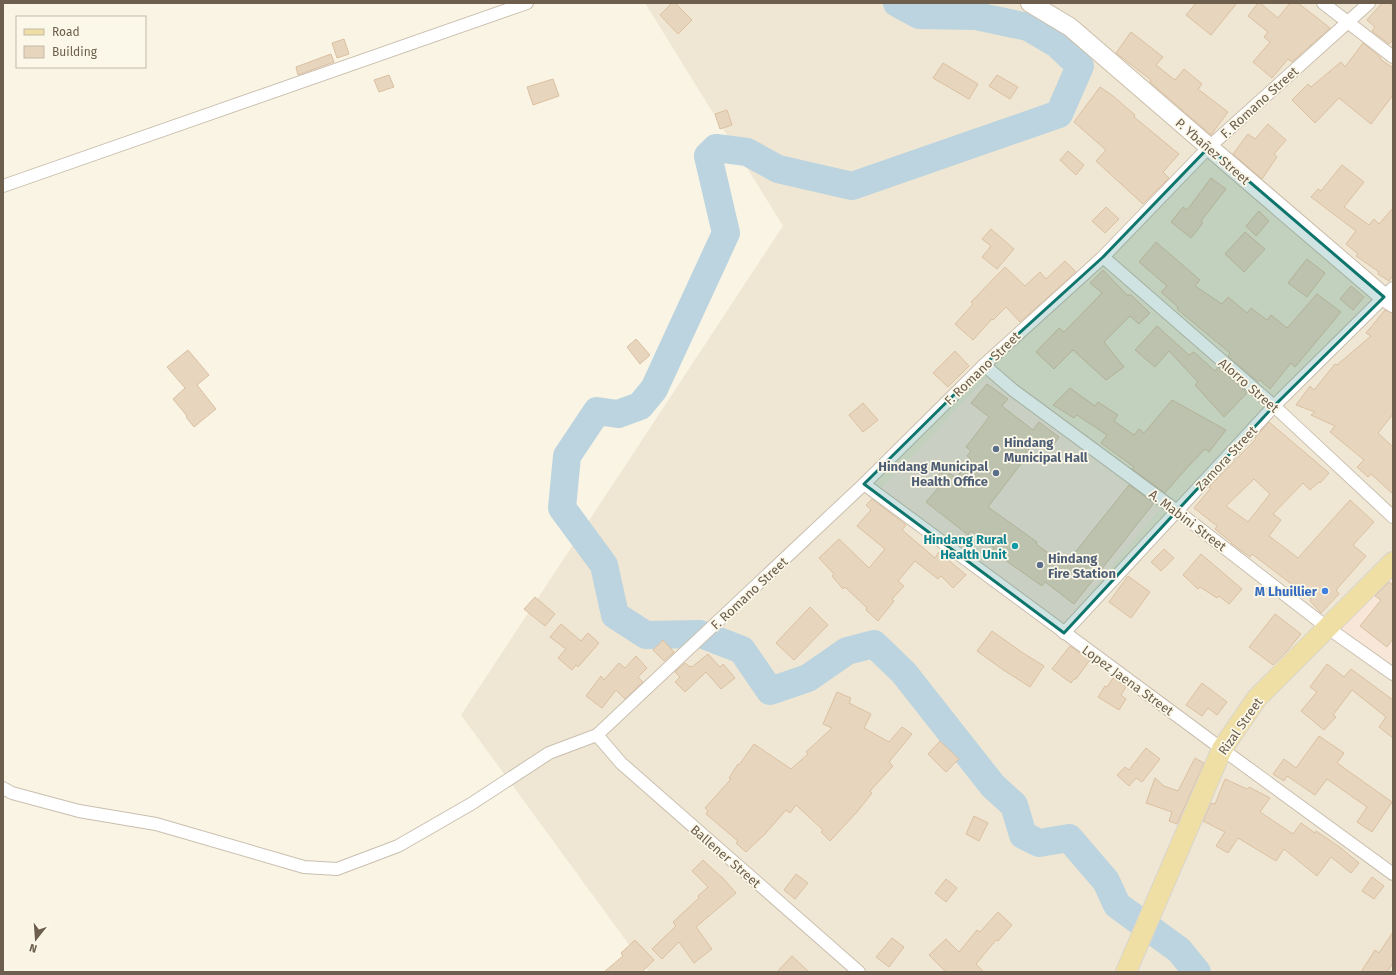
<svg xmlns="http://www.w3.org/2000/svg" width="1396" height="975" font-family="'Fira Sans',sans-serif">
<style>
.residential{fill:#efe7d3}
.commercial{fill:#f8e7d9}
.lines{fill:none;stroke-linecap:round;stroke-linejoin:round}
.river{stroke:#bbd4df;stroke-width:28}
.building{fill:#e8d5bd;stroke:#dbc0a2;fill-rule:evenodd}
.street-casing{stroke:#cabfaf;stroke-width:14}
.secondary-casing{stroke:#cbbeab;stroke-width:20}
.primary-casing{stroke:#d9d5d1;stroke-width:22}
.street{stroke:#fff;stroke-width:12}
.secondary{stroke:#fff;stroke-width:18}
.primary{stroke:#efdfa4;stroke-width:20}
.marked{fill:#0f766e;fill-opacity:0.2;stroke:#0f766e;stroke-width:3;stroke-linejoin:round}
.service-dot{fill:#5c6f8a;stroke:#fcf8e9;stroke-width:1.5}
.culture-dot{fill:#0f9aa8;stroke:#fcf8e9;stroke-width:1.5}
.shop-dot{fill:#3f7fe0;stroke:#fcf8e9;stroke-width:1.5}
.labels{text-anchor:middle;stroke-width:3.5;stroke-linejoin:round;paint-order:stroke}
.street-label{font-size:13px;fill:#6d5e4d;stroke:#fcf8e9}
.service-label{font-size:13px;font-weight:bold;fill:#4e5e75;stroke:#fcf8e9;text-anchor:start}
.culture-label{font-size:13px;font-weight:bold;fill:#0d838f;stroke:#fcf8e9;text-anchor:end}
.shop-label{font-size:13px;font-weight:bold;fill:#366cbe;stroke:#fcf8e9;text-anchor:end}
</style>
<rect width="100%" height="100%" fill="#f9f4e4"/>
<polygon class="residential" points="645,3 1393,3 1393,972 649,972 461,715 783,226"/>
<g class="commercial">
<polygon points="986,378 1160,509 1063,625 881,489"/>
<polygon points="1393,574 1393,673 1337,632"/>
</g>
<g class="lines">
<g class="river">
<polyline points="700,634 646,635 615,615 604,565 562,508 567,456 597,411 618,414 640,406 654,389 726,233 708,156 716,148 747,152 778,169 852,186 1059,114 1080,66 1057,44 1028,27 976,16 919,15 897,3"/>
<polyline points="706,636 742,650 770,691 808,678 847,651 874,644 904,673 993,786 1014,805 1023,835 1039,843 1069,838 1106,881 1117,905 1179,950 1197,972"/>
</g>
</g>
<g class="building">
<polygon points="672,3 675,3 692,20 678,34 660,15"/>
<polygon points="1196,3 1237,3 1211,35 1186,15"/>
<polygon points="1258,3 1260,3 1278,18 1290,3 1298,3 1330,28 1292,62 1288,59 1272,78 1253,62 1270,42 1264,37 1268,32 1248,16"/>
<polygon points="1382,3 1389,3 1393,6 1393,40 1389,44 1372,31 1375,27 1367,20"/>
<polygon points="1131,32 1163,57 1156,65 1175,80 1184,69 1202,84 1198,89 1228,112 1211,135 1150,82 1151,80 1116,53"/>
<polygon points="344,39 349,54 337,58 332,43"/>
<polygon points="1363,43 1381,58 1380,59 1393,68 1393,95 1371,124 1339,98 1315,123 1292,100 1308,84 1311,87 1341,62 1345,67"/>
<polygon points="331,54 334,62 298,75 296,67"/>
<polygon points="943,63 978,84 969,99 933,78"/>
<polygon points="389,75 394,87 379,92 374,80"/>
<polygon points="997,75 1018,87 1010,99 989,86"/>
<polygon points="553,79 559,96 533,105 527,87"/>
<polygon points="1100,87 1113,96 1135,115 1134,117 1179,154 1163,172 1169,178 1143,204 1096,161 1106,150 1074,122"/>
<polygon points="727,110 732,125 720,129 715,114"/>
<polygon points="1268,124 1286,140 1274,154 1277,157 1262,179 1233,154 1248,134 1255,139"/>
<polygon points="1068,151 1084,165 1076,175 1060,160"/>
<polygon points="1342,165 1364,182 1344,207 1369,225 1374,219 1379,224 1393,208 1393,275 1389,281 1378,274 1379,272 1356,256 1358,254 1346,244 1356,231 1311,197 1318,189 1321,191"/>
<polygon points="1211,178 1226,189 1201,221 1203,223 1191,238 1171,222 1183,207 1187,210"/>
<polygon points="1106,207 1119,219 1105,233 1092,221"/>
<polygon points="1259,211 1269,221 1256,236 1246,226"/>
<polygon points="991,229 1014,249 997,269 982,257 991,246 982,239"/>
<polygon points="1245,232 1265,249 1244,272 1225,254"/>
<polygon points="1156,242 1200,280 1195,286 1222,304 1228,297 1247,313 1251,308 1267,320 1271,315 1287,328 1317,294 1341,312 1295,367 1291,363 1270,389 1260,380 1258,382 1228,356 1230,353 1177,309 1178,307 1161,292 1167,286 1139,262"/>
<polygon points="1307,259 1325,273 1307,297 1288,283"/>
<polygon points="1065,261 1076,272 1020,322 1006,307 993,320 992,319 973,340 955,324 973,304 971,302 1005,267 1025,286 1040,272 1046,279"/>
<polygon points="1103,270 1127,295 1131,295 1150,313 1139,324 1130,316 1104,342 1124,367 1106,380 1073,350 1054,369 1036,352 1059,328 1064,332 1102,293 1090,283"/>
<polygon points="1351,286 1364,297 1353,310 1340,299"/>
<polygon points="1385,310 1393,313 1393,414 1378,433 1393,447 1393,494 1371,474 1368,477 1357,467 1364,460 1330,432 1335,426 1311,415 1315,412 1296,405 1310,386 1314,390 1335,364 1337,365 1371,336 1366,333"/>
<polygon points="1157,326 1189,355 1194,352 1215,371 1218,367 1247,393 1224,417 1195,385 1198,382 1169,351 1155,367 1135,350"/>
<polygon points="636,339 650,355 640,364 627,347"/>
<polygon points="188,350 209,375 197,385 216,409 194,427 186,417 187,416 173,399 185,388 167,367"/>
<polygon points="955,351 969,366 948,387 933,373"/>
<polygon points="987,384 1008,399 1002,406 1033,430 1039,422 1059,437 1050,450 1036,440 1019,462 1021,464 988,507 1037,542 1036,544 1065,565 1129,485 1154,503 1074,604 1045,582 1042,586 992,551 994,548 971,531 968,535 926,502 938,488 932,484 943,468 956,478 971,459 967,456 971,451 966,447 989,417 971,403"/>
<polygon points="1070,388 1095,406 1098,402 1118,415 1114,421 1134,435 1139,429 1144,433 1172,400 1226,430 1209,452 1205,449 1185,470 1165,493 1132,469 1134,467 1101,443 1107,435 1077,415 1074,418 1053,405"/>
<polygon points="863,403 878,420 863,432 849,415"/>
<path d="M1269 422 1329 473 1320 483 1319 482 1310 490 1303 483 1273 514 1281 520 1269 536 1298 558 1350 500 1374 522 1353 545 1366 556 1336 590 1339 594 1321 613 1310 601 1311 599 1252 554 1250 557 1231 543V542L1215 529 1217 526 1194 508 1211 488 1209 487 1256 439 1255 438ZM1254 479 1270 494 1248 522 1226 506Z"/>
<polygon points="872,499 906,525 902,530 935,558 939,552 966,575 953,588 941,576 938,579 915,561 898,581 904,586 892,599 894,601 878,621 866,610 867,608 845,587 843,589 832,576 834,574 819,558 839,539 869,568 885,549 857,526 871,510 866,505"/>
<polygon points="1164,549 1174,558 1161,571 1151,562"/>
<polygon points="1201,554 1242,589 1229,604 1219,596 1217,598 1200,587 1198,589 1183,575"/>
<polygon points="1128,576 1150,592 1131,618 1109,602"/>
<polygon points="1389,582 1393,585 1393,639 1387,647 1360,626 1381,600 1375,596"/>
<polygon points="535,597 555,614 545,626 524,609"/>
<polygon points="810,607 828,625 794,660 776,643"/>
<polygon points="1275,614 1301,634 1287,651 1273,665 1249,647"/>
<polygon points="561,624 581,641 588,633 599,643 578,667 576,665 572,670 558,658 566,649 550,637"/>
<polygon points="992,631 1023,653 1044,666 1030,687 1002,669 977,651"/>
<polygon points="663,640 674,652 664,661 653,650"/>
<polygon points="1070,646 1090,660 1076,679 1074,679 1071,683 1052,669"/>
<polygon points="708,654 720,667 723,664 735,678 721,689 706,672 685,692 675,682 680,677 675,672 685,663 690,667 691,666 692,667"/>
<polygon points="636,656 647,668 638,677 643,682 625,699 616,690 602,708 586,696 601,676 604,680 619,663 625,668"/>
<polygon points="1327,664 1344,677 1351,669 1393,700 1393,738 1379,727 1386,717 1352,690 1333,715 1336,717 1324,730 1301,711 1317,692 1310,687"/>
<polygon points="1113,678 1126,687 1121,695 1126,699 1119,710 1098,697 1105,686 1107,687"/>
<polygon points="1202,683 1227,702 1217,715 1208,708 1202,716 1186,705"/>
<polygon points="837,692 851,698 849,703 871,714 864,728 889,742 902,727 912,734 889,762 893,766 870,791 872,793 857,812 830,841 821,832 823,830 796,805 790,813 786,810 765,834 746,852 736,843 738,841 706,814 708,811 705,808 731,779 729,778 738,764 739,765 754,744 791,769 808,754 806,752 832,728 823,724"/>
<polygon points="1319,736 1344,753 1337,763 1392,802 1372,832 1357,822 1367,807 1327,779 1315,795 1287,776 1284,781 1273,774 1284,759 1296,768"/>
<polygon points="940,741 959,759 946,772 928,754"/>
<polygon points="1146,748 1160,759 1142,782 1136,778 1129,786 1117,775 1125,767 1129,770"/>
<polygon points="1195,758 1204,763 1177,824 1169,821 1172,812 1146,803 1155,778 1164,786 1178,791"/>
<polygon points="1225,779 1247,789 1249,787 1270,798 1260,812 1293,834 1301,823 1315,833 1316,831 1341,848 1359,863 1351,873 1331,857 1317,876 1284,849 1276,861 1238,838 1228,853 1216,846 1225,832 1203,821 1211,803 1215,804"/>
<polygon points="974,816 988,823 979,841 966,834"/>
<polygon points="703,860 720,876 721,876 736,893 696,927 712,949 694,963 679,942 662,959 652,949 676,926 673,922 699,898 698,896 708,887 692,871"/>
<polygon points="796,874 808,883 795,899 784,890"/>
<polygon points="1372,877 1384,886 1374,899 1362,891"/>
<polygon points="946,879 957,888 946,902 935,893"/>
<polygon points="998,912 1012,925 998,941 996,940 976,964 984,972 946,972 929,955 946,939 959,952 977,930 980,932"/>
<polygon points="1393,932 1393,963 1387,972 1361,972 1375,950 1379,953"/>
<polygon points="892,938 904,947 889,967 876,957"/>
<polygon points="635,940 654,960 642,972 604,972 623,956 621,953"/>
<polygon points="792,956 809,972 777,972"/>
</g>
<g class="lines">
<g class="street-casing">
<g id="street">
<polyline points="1323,3 1393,57"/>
<polyline points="3,186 527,3"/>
<polyline points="1103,257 1274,406 1393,517"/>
<polyline points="984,365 1013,390 1177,511 1328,628 1393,674"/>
<polyline points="864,484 1222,749 1393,874"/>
<polyline points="1064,633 1274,406 1393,288"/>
<polyline points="597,735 621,763 859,972"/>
<polyline points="3,788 12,793 79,811 156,824 304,867 337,869 398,846 471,804 549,753 597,735 864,484 984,365 1103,257 1209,147 1369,3"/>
</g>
</g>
<g class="secondary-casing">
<polyline id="secondary" points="1030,3 1070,27 1209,147 1384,297 1393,303"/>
</g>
<g class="primary-casing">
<polyline id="primary" points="1126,972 1222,749 1257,698 1393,562"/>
</g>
<use href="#street" class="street"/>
<use href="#secondary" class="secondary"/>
<use href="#primary" class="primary"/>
</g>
<path class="marked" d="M1209 147 1384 297 1274 406 1064 633 864 484 984 365 1103 257Z"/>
<g class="service-dot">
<circle cx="996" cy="449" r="4"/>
<circle cx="996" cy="473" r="4"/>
<circle cx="1040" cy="565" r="4"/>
</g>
<circle class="culture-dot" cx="1015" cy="546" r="4"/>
<circle class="shop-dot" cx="1325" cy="591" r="4"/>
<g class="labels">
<g class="street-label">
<text transform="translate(1259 102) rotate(-42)" y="5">F. Romano Street</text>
<text transform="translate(1213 151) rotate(41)" y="5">P. Ybañez Street</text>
<text transform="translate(982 368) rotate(-44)" y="5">F. Romano Street</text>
<text transform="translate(1249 385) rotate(41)" y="5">Alorro Street</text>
<text transform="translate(1226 458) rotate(-47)" y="5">Zamora Street</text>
<text transform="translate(1188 520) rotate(37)" y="5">A. Mabini Street</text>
<text transform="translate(749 593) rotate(-43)" y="5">F. Romano Street</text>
<text transform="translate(1128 680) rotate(36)" y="5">Lopez Jaena Street</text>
<text transform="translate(1240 726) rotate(-55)" y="5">Rizal Street</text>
<text transform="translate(726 856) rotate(41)" y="5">Ballener Street</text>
</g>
<g class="service-label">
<text x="1004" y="447">Hindang<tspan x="1004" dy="15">Municipal Hall</tspan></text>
<text x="988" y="471" text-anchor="end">Hindang Municipal<tspan x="988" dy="15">Health Office</tspan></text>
<text x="1048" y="563">Hindang<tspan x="1048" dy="15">Fire Station</tspan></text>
</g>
<g class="culture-label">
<text x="1007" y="544">Hindang Rural<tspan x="1007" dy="15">Health Unit</tspan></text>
</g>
<g class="shop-label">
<text x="1317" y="596">M Lhuillier</text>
</g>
</g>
<rect width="1396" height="975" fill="none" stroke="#6d5e4d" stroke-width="8"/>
<rect x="16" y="16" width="130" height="52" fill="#fcf8e9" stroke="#c3baab"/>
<rect x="24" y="29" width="20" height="6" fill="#efdfa4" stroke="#c3baab"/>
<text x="52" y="36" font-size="12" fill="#6d5e4d">Road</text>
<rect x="24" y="46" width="20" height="12" fill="#e8d5bd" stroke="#c3baab"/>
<text x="52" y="56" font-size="12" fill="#6d5e4d">Building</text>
<g transform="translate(36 939) rotate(197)" stroke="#fcf8e9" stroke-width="3" paint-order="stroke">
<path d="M0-3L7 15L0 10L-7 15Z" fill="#6d5e4d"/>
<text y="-6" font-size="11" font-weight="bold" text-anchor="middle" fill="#6d5e4d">N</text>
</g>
</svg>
